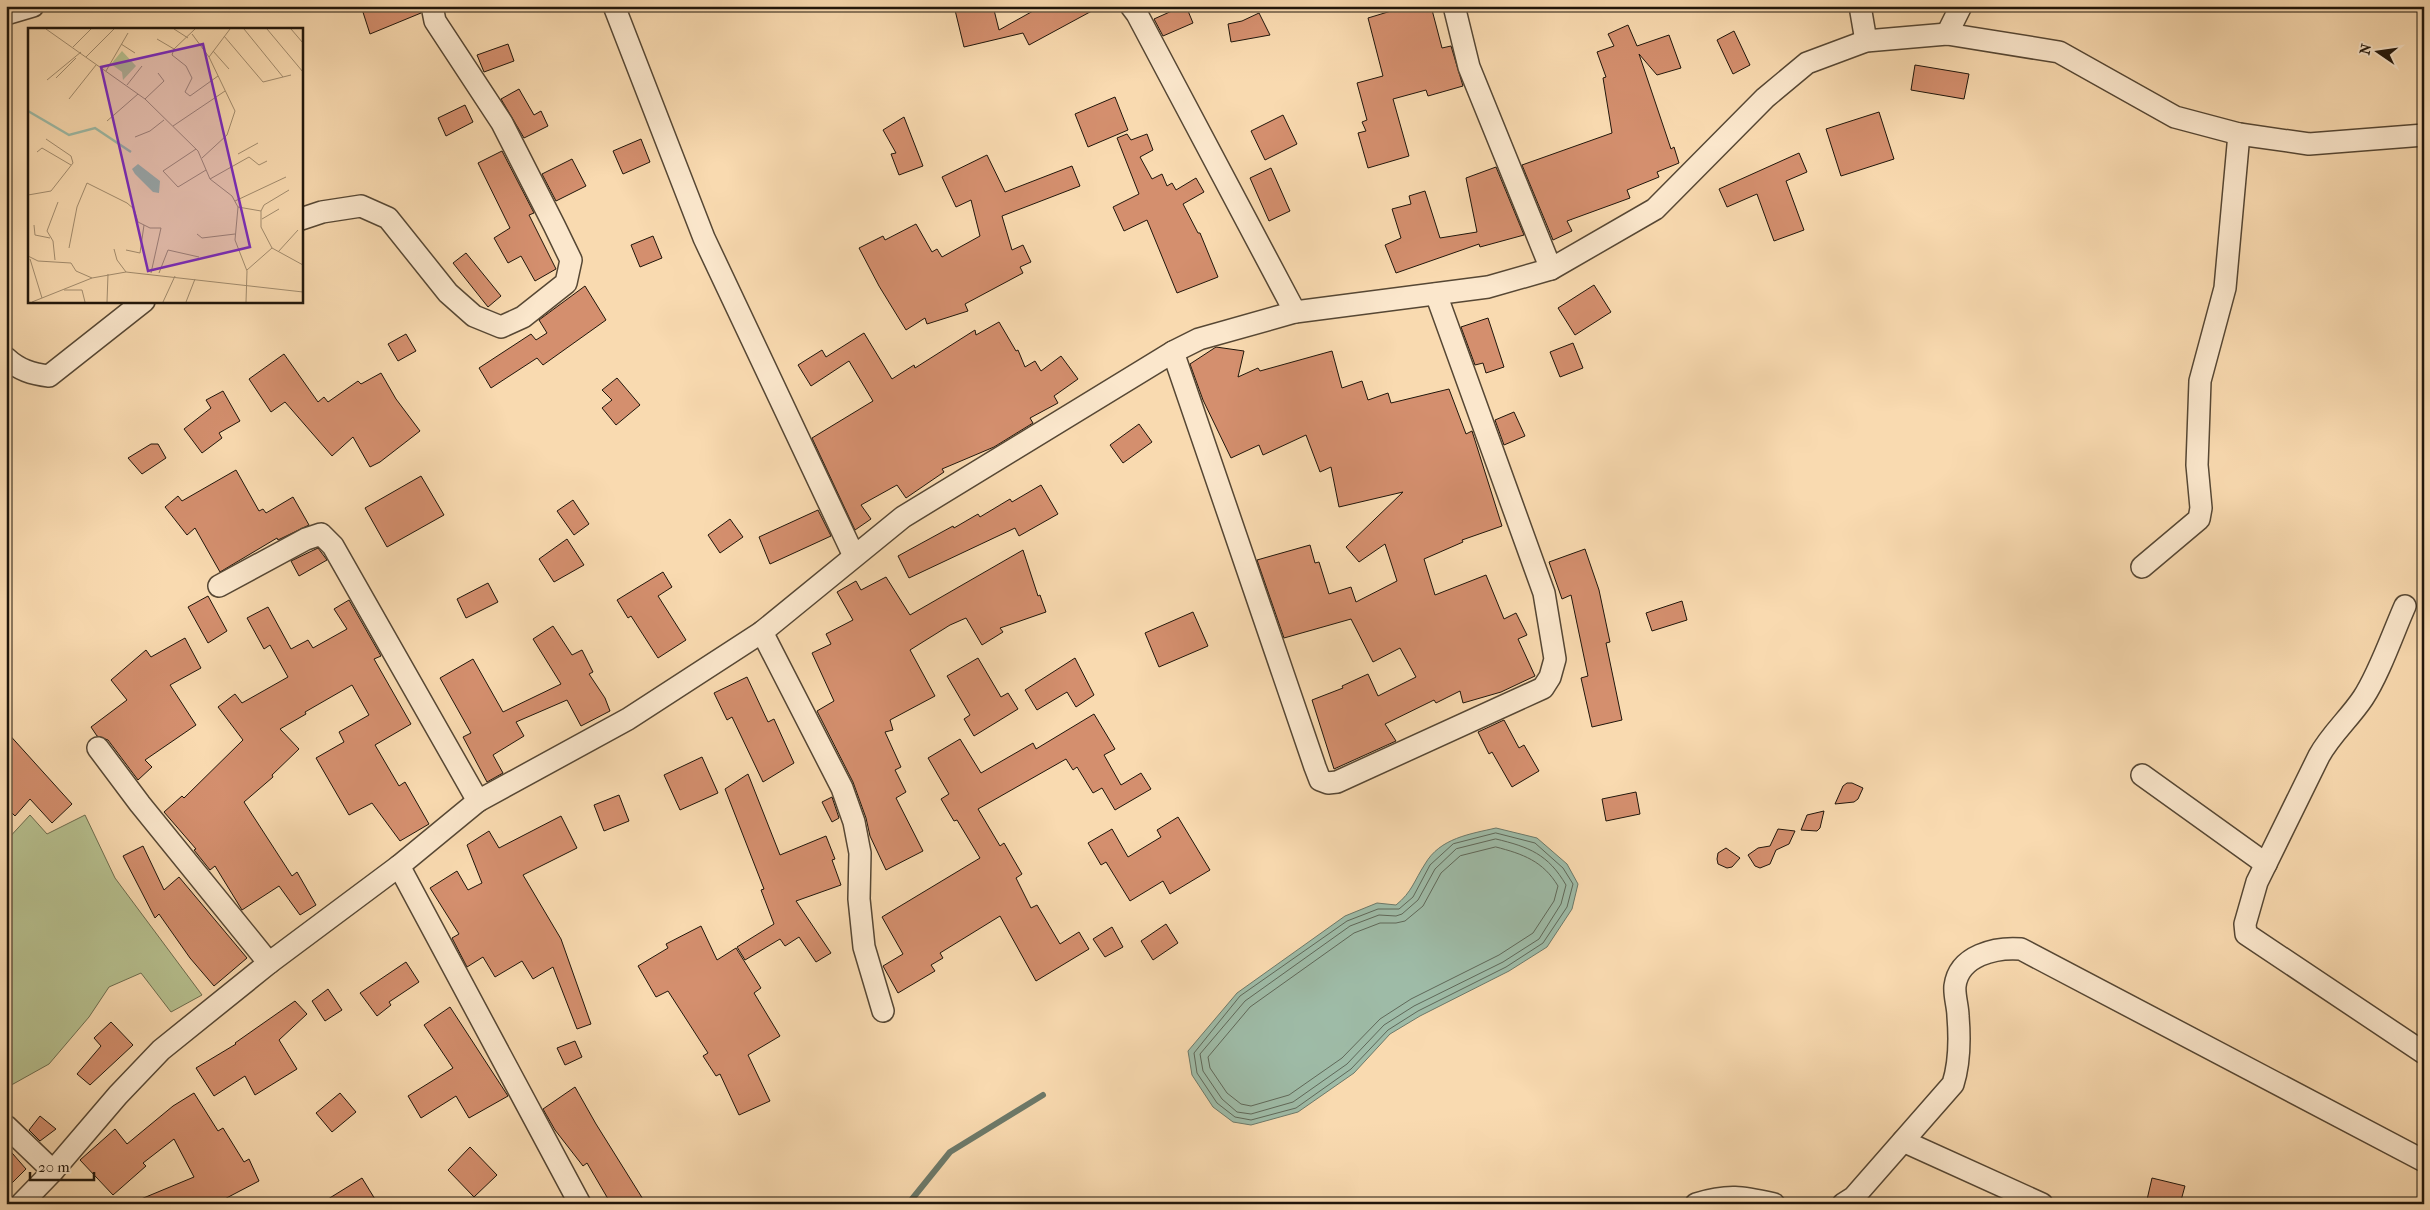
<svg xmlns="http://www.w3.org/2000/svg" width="2430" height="1210" font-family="'IM FELL French Canon',serif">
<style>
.green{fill:#b7c190;stroke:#6c6c4e}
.water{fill:#9ebba7;stroke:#6c7969}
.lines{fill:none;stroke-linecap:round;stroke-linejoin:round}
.shore{stroke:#5f6859;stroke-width:1}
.stream{stroke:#6c7969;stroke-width:6}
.building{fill:#d48f6e;stroke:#20160b}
.minor-casing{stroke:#564734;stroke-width:24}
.minor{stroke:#fbe7cc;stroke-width:21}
.inset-river{fill:none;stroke:#9ebba7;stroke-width:2.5}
.inset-road{fill:none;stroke:#a28c6e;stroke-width:1}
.view{fill:#7b2cbf;fill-opacity:0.15;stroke:#7b2cbf;stroke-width:2.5}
.inset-edge{fill:none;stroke:#20160b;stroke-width:2.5}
</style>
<rect width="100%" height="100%" fill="#f9dab0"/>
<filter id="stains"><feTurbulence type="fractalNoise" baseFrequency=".004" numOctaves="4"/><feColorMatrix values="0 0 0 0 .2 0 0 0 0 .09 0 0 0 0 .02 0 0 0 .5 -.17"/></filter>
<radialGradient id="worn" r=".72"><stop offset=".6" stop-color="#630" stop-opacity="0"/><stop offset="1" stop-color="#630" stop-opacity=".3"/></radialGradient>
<polygon class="green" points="30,815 47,834 85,815 115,878 202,995 171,1012 141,973 109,987 89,1017 49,1064 6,1088 6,841"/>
<path class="water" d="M1496 828 1537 838 1567 864 1578 884 1572 909 1547 947 1509 971 1420 1016 1390 1034 1354 1073 1298 1112 1251 1125 1233 1122 1213 1107 1192 1075 1188 1051 1237 993 1345 916 1377 903 1396 905C1412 892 1414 881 1425 864 1440 838 1470 834 1496 828Z"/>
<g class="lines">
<g class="shore">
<polygon points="1496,833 1535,843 1563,868 1573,884 1567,907 1543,943 1506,967 1418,1011 1388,1030 1351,1069 1296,1108 1251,1120 1235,1117 1217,1103 1197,1073 1194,1053 1240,996 1347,921 1378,909 1399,909 1413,897 1430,865 1453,844"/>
<path d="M1496 839C1529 847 1548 854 1566 885L1561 904 1539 939 1503 962 1414 1006 1384 1025 1347 1064 1293 1102 1251 1114 1237 1112 1222 1099 1203 1071 1200 1054 1245 1001 1350 926 1379 915 1396 916 1402 914 1418 900 1435 869 1456 849Z"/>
<path d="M1496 847C1523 854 1543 861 1558 886L1554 901 1533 933 1499 955 1411 999 1380 1019 1342 1058 1289 1095 1251 1106 1241 1104 1227 1093 1210 1068 1208 1057 1250 1007 1354 933 1380 923H1396L1405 921 1423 906 1441 873 1460 856Z"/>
</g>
<polyline class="stream" points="908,1204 950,1152 1043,1095"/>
</g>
<g class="building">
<polygon points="361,6 420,6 421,13 370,34"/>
<polygon points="954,6 993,6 999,30 1042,6 1101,6 1029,45 1023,33 964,47"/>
<polygon points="1183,6 1186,6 1193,23 1163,36 1154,19"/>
<polygon points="1416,6 1431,6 1442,48 1451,46 1463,86 1428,96 1426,90 1393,99 1409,156 1368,168 1358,133 1366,131 1362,122 1367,120 1357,83 1383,76 1368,18 1401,8 1401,10"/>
<polygon points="1259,13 1270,35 1231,42 1228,24 1242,21"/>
<polygon points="1628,25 1637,46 1669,35 1681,68 1657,75 1639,54 1671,149 1674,147 1679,163 1657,172 1659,177 1627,190 1630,198 1567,221 1572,231 1553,240 1522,165 1612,133 1603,78 1606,77 1597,52 1614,46 1608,34"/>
<polygon points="1734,31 1750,65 1733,74 1717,40"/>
<polygon points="508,44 514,61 484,72 477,55"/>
<polygon points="1915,65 1969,74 1964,99 1911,90"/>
<polygon points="519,89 534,115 541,111 548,126 524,138 501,99"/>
<polygon points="1115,97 1128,130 1088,147 1075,114"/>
<polygon points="465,105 473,122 446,136 438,118"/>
<polygon points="1879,112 1894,159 1841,176 1826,129"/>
<polygon points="1283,115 1297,144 1265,160 1251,131"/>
<polygon points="904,117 923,166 899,175 891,154 896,153 883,130"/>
<polygon points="1127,134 1131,140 1147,134 1153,150 1140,157 1152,179 1162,174 1167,186 1172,183 1176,190 1196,178 1204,192 1183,204 1198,233 1200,233 1218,277 1177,293 1147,220 1124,231 1113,207 1139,194 1117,138"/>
<polygon points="641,139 650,162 623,174 613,151"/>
<polygon points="502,151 534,213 529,215 556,269 535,281 521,256 508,263 494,238 510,228 478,163"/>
<polygon points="1799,153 1807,172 1786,181 1804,230 1774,241 1757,194 1727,207 1719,189"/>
<polygon points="987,155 1005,192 1072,166 1080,186 1002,216 1012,250 1023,245 1031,262 1020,267 1023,273 965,304 968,311 927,324 925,318 906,330 879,286 859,248 883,236 885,240 916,224 932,252 937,249 942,257 980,236 971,200 956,207 942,177"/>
<polygon points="572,159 586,186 556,201 542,174"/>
<polygon points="1496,167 1524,235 1480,247 1479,244 1396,273 1385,245 1401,238 1392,209 1411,204 1409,196 1425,191 1440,238 1477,232 1466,178"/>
<polygon points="1271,168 1290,211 1269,221 1250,178"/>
<polygon points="653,236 662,258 640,267 631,245"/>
<polygon points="466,253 501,296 488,307 453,263"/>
<polygon points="1594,285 1611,312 1575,335 1558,308"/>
<polygon points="585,286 606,320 543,365 537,358 491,388 479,368 531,334 536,340 547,333 539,320"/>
<polygon points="1488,318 1504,367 1486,373 1483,363 1475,365 1461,327"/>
<polygon points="999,322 1016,351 1018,350 1025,367 1035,361 1041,371 1061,356 1078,379 1054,396 1058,403 1030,418 1033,423 994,447 942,469 944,472 906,498 897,485 861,505 871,519 855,530 812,438 873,401 849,361 811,386 798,365 822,350 826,357 864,333 892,379 914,365 915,368 975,330 976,335"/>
<polygon points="406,334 416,351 398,361 388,344"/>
<polygon points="1573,343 1583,368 1560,377 1550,352"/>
<polygon points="1216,347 1244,351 1238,377 1258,368 1260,371 1332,351 1342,388 1362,381 1368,400 1388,393 1391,403 1449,389 1466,434 1472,431 1502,526 1462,540 1463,542 1424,559 1435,595 1486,575 1504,619 1516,613 1527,635 1518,639 1535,676 1501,692 1463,703 1460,691 1436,703 1434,700 1385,724 1396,741 1334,769 1312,700 1343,688 1342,686 1368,674 1378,696 1416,677 1400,648 1373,662 1351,619 1284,638 1257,560 1310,545 1315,563 1319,562 1329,594 1351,587 1356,602 1397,581 1385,544 1359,562 1346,547 1403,492 1339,507 1331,467 1320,472 1306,435 1263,455 1259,445 1231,458 1203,400 1190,364"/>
<polygon points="284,354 318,402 324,397 328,402 358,381 361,384 381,373 396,399 420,431 380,462 370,467 353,437 332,456 285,402 271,412 249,379"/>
<polygon points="617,378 640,405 616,425 602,408 612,400 602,390"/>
<polygon points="223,391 240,421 219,433 222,438 202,453 184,429 211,408 206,400"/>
<polygon points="1514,412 1525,436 1504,445 1495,420"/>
<polygon points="1139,424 1152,442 1123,463 1110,445"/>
<polygon points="151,444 158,444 166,458 142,474 128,458"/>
<polygon points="236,470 259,511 263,509 266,513 293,497 309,525 278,540 277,538 220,572 195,528 187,535 165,507 178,496 182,501"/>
<polygon points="421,476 444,515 387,547 365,508"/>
<polygon points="1041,485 1058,514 1019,536 1015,528 909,578 898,556 953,526 954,528 978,514 980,517 1010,499 1012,502"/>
<polygon points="573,500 589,524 574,535 557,511"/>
<polygon points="818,510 831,536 770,564 759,537"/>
<polygon points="730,519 743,537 720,553 708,535"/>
<polygon points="567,539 584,565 554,582 539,559"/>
<polygon points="318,548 327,560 299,576 291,561"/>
<polygon points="1585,549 1599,590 1610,642 1606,643 1622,720 1592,727 1581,678 1588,676 1571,595 1562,599 1549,562"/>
<polygon points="1023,550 1038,596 1040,595 1046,612 1000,628 1003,632 982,645 966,618 950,625 910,650 935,696 890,720 893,730 885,732 901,767 895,770 906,792 896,798 923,851 886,870 870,836 866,818 853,782 817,711 834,701 812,653 831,644 826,634 853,620 837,592 856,581 861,590 886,577 910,615"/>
<polygon points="663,572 672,587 658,596 686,640 658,658 631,616 628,618 617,600"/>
<polygon points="488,583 498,602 466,618 457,599"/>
<polygon points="208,596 227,631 208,643 188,607"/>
<polygon points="349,600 381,656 374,659 411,724 375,745 399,786 405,782 429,824 400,841 372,803 349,815 316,758 344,742 339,732 369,715 352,685 305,712 306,714 280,729 299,749 272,775 273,777 244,802 292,876 297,872 316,905 300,915 279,886 242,910 215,866 210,870 194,850 196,849 164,812 182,796 184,798 243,740 218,707 235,694 242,703 288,677 270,645 264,649 247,618 268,607 291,649 308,640 313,648 347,629 334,609"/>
<polygon points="1682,601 1687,620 1652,631 1646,613"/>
<polygon points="1193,612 1208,646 1159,667 1145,633"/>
<polygon points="553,626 572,655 582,650 593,672 589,674 605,698 610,711 581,726 567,700 516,722 524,736 493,755 503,773 487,782 463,737 471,733 440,678 473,659 503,712 561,684 533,639"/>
<polygon points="185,638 201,668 170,685 196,725 145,760 152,767 138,780 108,740 97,736 91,727 127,700 111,680 146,650 151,657"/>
<polygon points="978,658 1001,697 1008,693 1018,709 974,736 964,719 970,715 947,676"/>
<polygon points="1075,658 1094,695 1076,707 1067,692 1037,710 1025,690"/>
<polygon points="747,677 768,722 774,719 794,763 763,782 732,717 727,720 714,693"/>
<polygon points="1094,714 1115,749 1104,755 1121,785 1141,773 1151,789 1115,810 1102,788 1093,793 1077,767 1073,770 1066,759 978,809 1000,846 1004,843 1022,874 1016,878 1031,908 1037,905 1060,944 1079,932 1089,949 1036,981 1000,916 940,953 943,958 931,965 935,971 898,993 883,966 903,954 882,917 980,858 957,820 954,821 941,799 949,794 928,758 960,739 981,773 1033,743 1036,749"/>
<polygon points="1504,720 1519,748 1524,745 1539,771 1512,787 1492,752 1489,754 1478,732"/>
<polygon points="6,731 72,804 52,823 30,799 15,816 6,807"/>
<polygon points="702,757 718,793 680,810 664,775"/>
<polygon points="748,774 780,855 826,836 835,859 832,860 841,885 796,901 831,953 816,962 799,937 785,946 780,939 745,960 737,947 774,924 761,890 764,889 725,789"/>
<polygon points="1847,783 1852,783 1863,788 1858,799 1854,802 1835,804 1843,786"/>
<polygon points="1636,792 1640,814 1606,821 1602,799"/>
<polygon points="619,795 629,821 604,831 594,805"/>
<polygon points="832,797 839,818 832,822 822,802"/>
<polygon points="1824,811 1820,828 1817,831 1801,830 1807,815"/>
<polygon points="561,816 577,848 523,875 561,939 591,1024 577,1029 553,967 533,979 522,961 495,977 483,957 467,967 452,938 459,934 430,888 457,871 468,890 482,883 467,845 489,831 499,848"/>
<polygon points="1178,817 1210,870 1170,894 1163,881 1130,901 1106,862 1101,865 1088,843 1112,829 1128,857 1161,837 1157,830"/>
<polygon points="1778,829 1795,831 1789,844 1776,850 1770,864 1760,868 1755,866 1748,855 1758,848 1770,846"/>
<polygon points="143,846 164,890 179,877 247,958 214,986 190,958 159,914 155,918 123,856"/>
<polygon points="1726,848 1740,858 1732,867 1727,868 1718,864 1717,859 1718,853"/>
<polygon points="1166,924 1178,943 1153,960 1141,941"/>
<polygon points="701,926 717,960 736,948 761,988 754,993 780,1036 748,1055 770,1101 739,1115 720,1074 716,1076 703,1056 708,1053 668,991 656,997 638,966 668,948 666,944"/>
<polygon points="1112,927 1123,947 1105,957 1093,939"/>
<polygon points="406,962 419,982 389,1002 391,1005 377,1016 360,993"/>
<polygon points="328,989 342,1010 325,1021 312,1001"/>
<polygon points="295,1001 307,1014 279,1040 297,1069 255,1095 245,1076 214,1096 196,1068 236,1044 235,1043"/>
<polygon points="450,1007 508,1096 469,1118 456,1096 421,1118 408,1096 453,1068 424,1025"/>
<polygon points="111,1022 133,1045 90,1085 77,1074 101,1046 94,1038"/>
<polygon points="575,1041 582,1057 565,1065 557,1048"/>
<polygon points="575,1087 596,1124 646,1204 611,1204 587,1163 583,1166 555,1130 543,1109"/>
<polygon points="194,1093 218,1131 223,1128 244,1162 249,1159 259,1181 215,1204 129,1204 194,1177 174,1139 143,1163 146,1166 113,1195 80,1160 115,1129 127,1144 173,1106"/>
<polygon points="340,1093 356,1112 332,1132 316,1113"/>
<polygon points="40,1116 56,1129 40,1141 29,1130"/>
<polygon points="6,1146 26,1169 6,1189"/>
<polygon points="470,1147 497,1175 474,1197 448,1170"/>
<polygon points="362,1178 378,1204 320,1204"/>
<polygon points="2152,1178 2185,1186 2180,1204 2146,1204"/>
</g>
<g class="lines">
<g class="minor-casing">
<g id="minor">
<polyline points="614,6 704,238 854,556"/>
<polyline points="1131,6 1137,14 1295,312"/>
<polyline points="1454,6 1469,67 1551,269"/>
<polyline points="1860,6 1866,41"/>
<polyline points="6,14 33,6"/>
<polyline points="1947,34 1961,6"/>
<polyline points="301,219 322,212 361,206 388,218 448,293 474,316 501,327 523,317 566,283 571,260 554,225 502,123 435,21 432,6"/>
<polyline points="1173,352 1315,767 1320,780 1328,783 1337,782 1543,688 1550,677 1555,659 1544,593 1436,294"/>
<path d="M6 358C19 370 32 374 49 376L144 301"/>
<polyline points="2142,567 2199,519 2201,508 2197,465 2200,381 2225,288 2239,134"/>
<polyline points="219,586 306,539 321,534 333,546 478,801"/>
<path d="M2405 606C2393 633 2379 674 2363 698 2349 719 2331 734 2319 756L2257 882 2245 924 2246 934 2424 1053"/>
<polyline points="762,632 842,788 854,822 860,853 859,899 864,947 883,1011"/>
<polyline points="98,748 140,804 269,963"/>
<polyline points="2142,775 2266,864"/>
<polyline points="399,866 580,1204"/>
<polyline points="6,1126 53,1171"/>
<polyline points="1903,1141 2042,1204"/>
<polyline points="21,1204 53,1171 118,1095 161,1050 269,963 399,866 478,801 628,719 762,632 903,517 1173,352 1199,339 1295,312 1488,287 1551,269 1655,209 1765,98 1807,63 1866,41 1947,34 2059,52 2175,117 2239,134 2309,144 2424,135"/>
<path d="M1696 1204C1729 1194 1742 1197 1774 1204"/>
<path d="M1843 1204 1854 1197 1953 1084C1960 1062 1960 1040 1958 1016 1958 1007 1954 995 1955 986 1959 955 1996 947 2021 949L2424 1161"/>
</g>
</g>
<use href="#minor" class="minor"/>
</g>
<g transform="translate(28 28)">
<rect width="275" height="275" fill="#f9dab0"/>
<path d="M94 23 108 38 95 52 94 44 83 36Z" fill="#b7c190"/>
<path d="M110 136 132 153 131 165 125 164 107 146 104 141Z" fill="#9ebba7"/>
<path class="inset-river" d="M0 83 41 107 67 100 103 124"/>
<path class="inset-road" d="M18 1 117 71 170 123 182 151 204 168 210 179 207 212 219 243 218 274M146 1 160 10M216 1 255 49M239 1 275 44M263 1 275 15M164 6 181 29 207 83 199 107 174 130M196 8 235 54 263 47M129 11 146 21 167 1M93 16 107 25M45 19 63 1M146 21 144 27 158 38 164 50 157 64 162 68 190 48M185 23 201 41M58 29 86 1M181 29 202 1M78 43 100 5M28 50 48 30M19 52 53 24M99 57 114 38M41 71 68 37M117 71 136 53 130 45M79 93 110 66M145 98 197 63M107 109 122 103 136 92M168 121 135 143 150 159 178 142M9 124 14 120 43 137M210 126 230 115M182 151 221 129 231 137 239 133M0 167 23 163 45 135 43 128 18 111M207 173 258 149M210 179 233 183 236 177 261 162M233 183V199L244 220 275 237M234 191 251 181M6 197 7 207 22 210M169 206 174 210 207 206M41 220 49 179 59 155 99 175 106 181 110 194 122 200H133L123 245M86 221 89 232 98 244M98 222 112 225 116 197M250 224 270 202M0 228 10 233 43 235 48 243 64 250M2 231 14 270M27 232 25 213 19 203 30 174M219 242 244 220M131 245 140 222 171 229M36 262H54L57 274M4 274 64 250 98 244 275 264M79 274 80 246M135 274 147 248M158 274 167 251"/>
<path class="view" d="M175 16 222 219 120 243 73 39Z"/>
<rect width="275" height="275" class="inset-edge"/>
</g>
<rect width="2430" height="1210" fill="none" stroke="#f9dab0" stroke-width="25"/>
<rect x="8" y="8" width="2415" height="1195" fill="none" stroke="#20160b" stroke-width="2.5"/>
<rect x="12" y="12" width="2405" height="1185" fill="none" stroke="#20160b"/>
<g transform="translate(2378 52) rotate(283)" stroke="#fbe7cc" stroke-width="4" paint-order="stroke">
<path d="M0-4L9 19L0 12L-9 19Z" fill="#20160b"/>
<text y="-8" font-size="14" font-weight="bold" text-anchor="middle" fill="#20160b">N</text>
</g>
<path d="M30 1172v8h64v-8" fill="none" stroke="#20160b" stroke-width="2.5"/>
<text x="38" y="1172" font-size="15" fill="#20160b" stroke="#fbe7cc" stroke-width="4" paint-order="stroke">20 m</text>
<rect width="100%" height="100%" filter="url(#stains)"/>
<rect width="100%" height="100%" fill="url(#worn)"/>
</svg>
